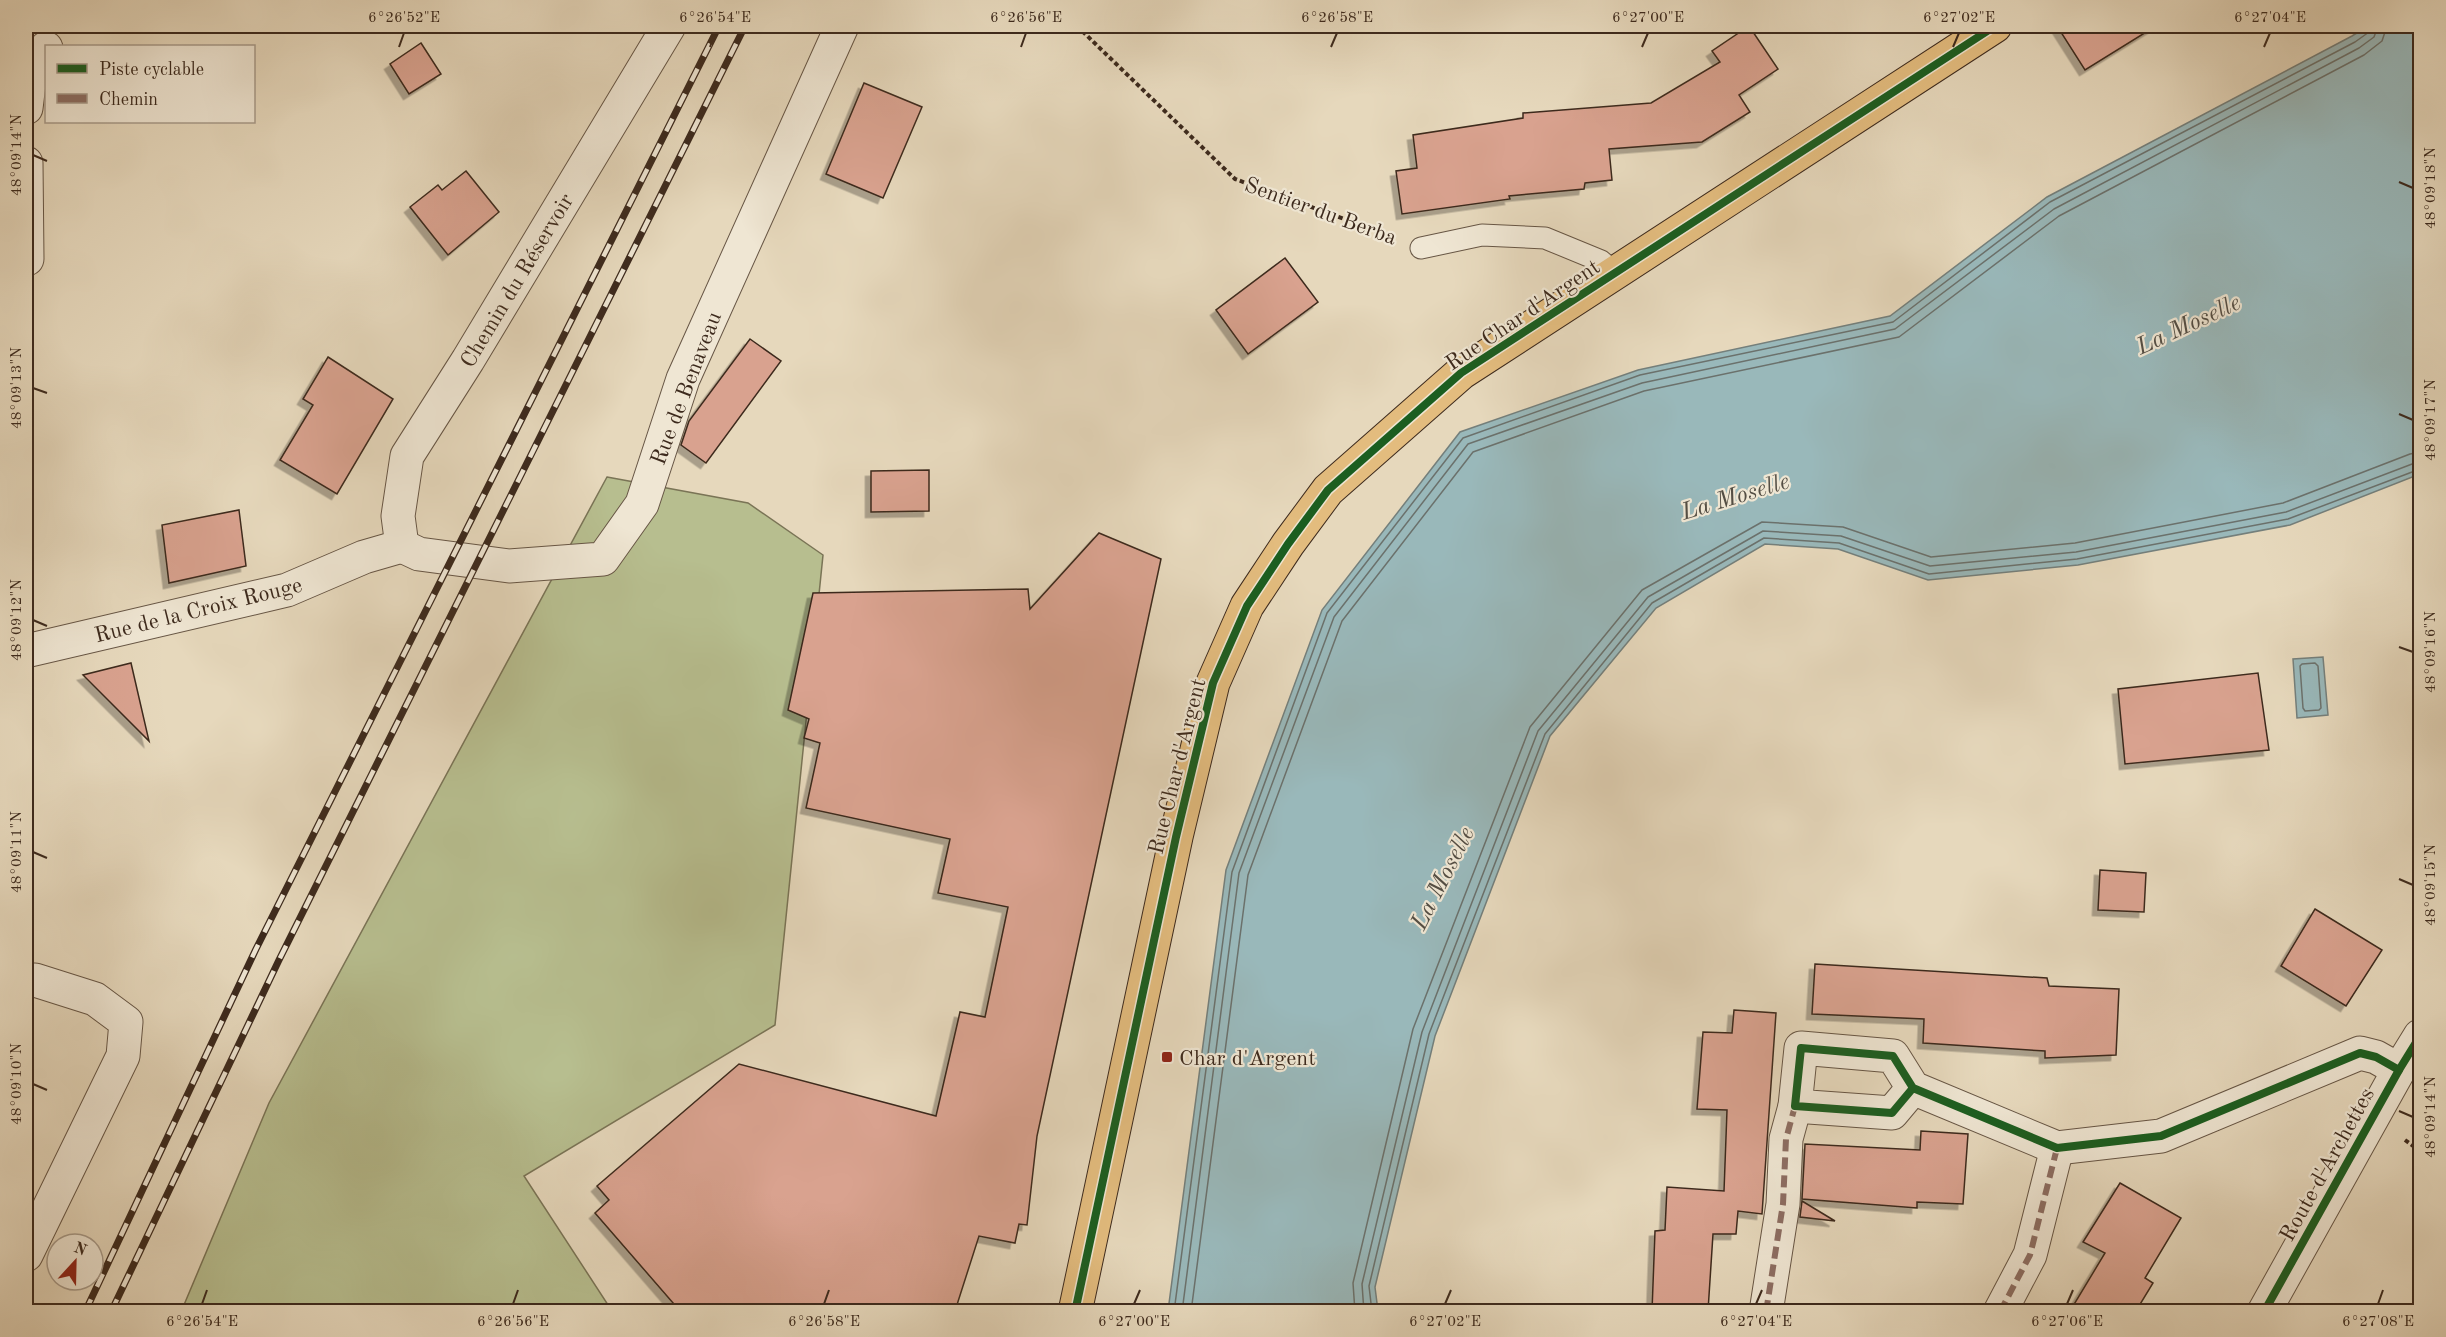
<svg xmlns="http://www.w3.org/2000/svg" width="2446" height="1337" font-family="'Old Standard TT',serif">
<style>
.green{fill:#b7be8f;stroke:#7a7456;stroke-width:1.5}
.water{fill:#99b8ba;stroke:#747f7b;stroke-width:1.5}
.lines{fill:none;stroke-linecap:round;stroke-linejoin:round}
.shore{stroke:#6b716c;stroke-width:1.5}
.building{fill:#d9a28f;stroke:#3d2a1d;stroke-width:1.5;filter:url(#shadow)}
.service-casing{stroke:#675645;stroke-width:23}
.minor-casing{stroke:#675645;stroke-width:35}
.tertiary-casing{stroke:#675645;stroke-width:35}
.primary-casing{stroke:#3d2a1d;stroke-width:35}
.path{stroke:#3d2a1d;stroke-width:4;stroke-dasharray:4.5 3;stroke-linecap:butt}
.service{stroke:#efe6d3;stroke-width:21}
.minor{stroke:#efe6d3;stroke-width:33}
.tertiary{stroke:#efe6d3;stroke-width:33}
.primary{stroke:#e3bc7e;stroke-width:33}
.rail-casing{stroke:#3d2a1d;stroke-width:7}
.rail{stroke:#efe6d3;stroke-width:4.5;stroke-dasharray:14;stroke-linecap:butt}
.quiet{stroke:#8d6e63;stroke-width:6;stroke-dasharray:12 6;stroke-linecap:butt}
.cycleway-casing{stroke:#efe6d3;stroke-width:11}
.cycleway{stroke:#1b5e20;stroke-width:8}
.ticks{fill:none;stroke:#3d2a1d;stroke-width:2}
.poi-dot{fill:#8f2418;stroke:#efe6d3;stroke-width:2}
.labels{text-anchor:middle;stroke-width:4.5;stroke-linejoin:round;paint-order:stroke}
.street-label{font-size:22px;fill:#3d2a1d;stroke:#efe6d3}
.poi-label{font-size:22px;fill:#3d2a1d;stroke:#efe6d3;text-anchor:start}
.water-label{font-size:24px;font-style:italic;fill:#544e44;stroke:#efe6d3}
.neatline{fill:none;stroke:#3d2a1d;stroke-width:2}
.ticks-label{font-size:15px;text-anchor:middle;fill:#3d2a1d}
</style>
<defs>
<filter id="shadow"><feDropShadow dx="-5.5" dy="5.5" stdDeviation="0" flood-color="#0004"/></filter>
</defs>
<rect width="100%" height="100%" fill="#e6d8bc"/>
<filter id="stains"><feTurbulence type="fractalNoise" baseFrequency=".00333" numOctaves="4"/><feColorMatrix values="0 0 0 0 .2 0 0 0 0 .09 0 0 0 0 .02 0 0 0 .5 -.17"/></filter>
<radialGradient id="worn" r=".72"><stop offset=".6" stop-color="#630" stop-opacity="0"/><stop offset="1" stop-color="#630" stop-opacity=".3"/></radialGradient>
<polygon class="green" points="607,477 748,503 823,555 775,1025 524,1176 612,1311 181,1312 269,1103"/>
<g class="water">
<polygon points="2368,26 2420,26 2420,474 2290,525 2078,565 1928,580 1838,549 1765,544 1656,608 1550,736 1435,1036 1375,1287 1378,1311 1168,1311 1226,870 1322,610 1460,432 1638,370 1890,316 2047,197 2352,36"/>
<polygon points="2323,657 2328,715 2297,718 2293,659"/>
</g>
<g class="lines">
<g class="shore">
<polygon points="2315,663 2318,666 2321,708 2319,710 2305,711 2303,708 2300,666 2302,664"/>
<polyline points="1174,1312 1232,872 1327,613 1463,438 1640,375 1893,322 2050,202 2355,42 2369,32 2370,26"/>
<polyline points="1182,1312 1239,873 1334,617 1468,444 1642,383 1895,329 2054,209 2359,48 2374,37 2378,26"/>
<polyline points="1191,1312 1248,875 1342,621 1473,452 1644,391 1899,337 2059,216 2364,55 2382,41 2387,26"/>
<polyline points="1355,1312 1353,1283 1413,1029 1530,727 1642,590 1762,522 1843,527 1931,557 2075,543 2283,503 2410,454 2420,452"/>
<polyline points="1364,1312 1362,1284 1422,1032 1538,731 1648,597 1763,531 1841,536 1930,566 2076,552 2286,512 2420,461"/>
<polyline points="1372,1312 1369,1286 1429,1034 1545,734 1652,603 1764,538 1839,543 1929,574 2077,559 2288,519 2420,469"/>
</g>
</g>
<g class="building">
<polygon points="1749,26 1778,69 1739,95 1750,112 1702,142 1609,149 1612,180 1585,183 1584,189 1509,196 1510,199 1402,214 1396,171 1417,168 1413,135 1523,118 1523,113 1651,103 1720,62 1712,51"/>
<polygon points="2057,26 2156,26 2085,70"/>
<polygon points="421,43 441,74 409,94 390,64"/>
<polygon points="864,83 922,107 883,198 826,174"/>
<polygon points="466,171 499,212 448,255 410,207 438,185 442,190"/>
<polygon points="1285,258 1318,302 1248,354 1216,310"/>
<polygon points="750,339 781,361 706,463 681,445 689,421"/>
<polygon points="328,357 393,399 337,494 280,460 313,405 303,399"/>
<polygon points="929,470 929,511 871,512 871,471"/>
<polygon points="239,510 246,566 169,583 162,525"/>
<polygon points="1099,533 1161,559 1037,1136 1027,1225 1019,1224 1015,1243 979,1236 955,1311 680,1311 595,1213 609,1200 597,1186 739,1064 936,1116 960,1012 985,1017 1008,907 938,893 950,839 806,808 820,743 804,738 809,719 788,710 813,593 1028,589 1030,609"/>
<polygon points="131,663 149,741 83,675"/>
<polygon points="2258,673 2269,750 2125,764 2118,689"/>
<polygon points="2100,870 2146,873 2144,912 2098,910"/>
<polygon points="2315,909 2382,950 2346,1006 2281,966"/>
<polygon points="1815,964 2047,978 2049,986 2119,989 2116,1055 2045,1058 2045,1051 1923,1043 1924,1019 1812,1014"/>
<polygon points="1734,1010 1776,1013 1762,1214 1738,1211 1736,1234 1713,1234 1708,1311 1652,1311 1655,1231 1665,1230 1667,1187 1724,1191 1727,1110 1697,1109 1703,1032 1732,1033"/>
<polygon points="1921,1131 1968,1134 1963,1204 1917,1202 1917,1208 1802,1199 1805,1144 1920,1150"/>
<polygon points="2120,1183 2181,1218 2145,1278 2153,1283 2136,1311 2070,1311 2105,1253 2083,1242"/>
<polygon points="1802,1201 1835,1221 1800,1217"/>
</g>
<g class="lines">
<g class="service-casing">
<polyline id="service" points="1421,248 1482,235 1545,238 1601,261 1615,273"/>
</g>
<g class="minor-casing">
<g id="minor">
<polyline points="26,108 30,76 46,48"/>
<polyline points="26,163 27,259"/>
<polyline points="402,546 419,554 509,566 603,559 642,504 683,379 842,26"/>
<polyline points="402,546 398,516 407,456 468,360 669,26"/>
<polyline points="26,651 287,590 364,557 402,546"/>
<polyline points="26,980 35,980 95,999 126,1022 123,1056 26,1255"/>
<polyline points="1913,1088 1892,1113 1795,1106 1801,1048 1893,1056 1913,1088 2057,1148 2161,1136 2360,1053 2376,1057 2399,1070"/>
<polyline points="1766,1312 1783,1204 1786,1139 1795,1106"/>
<polyline points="2000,1312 2030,1255 2057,1148"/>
</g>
</g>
<g class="tertiary-casing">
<polyline id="tertiary" points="2264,1312 2399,1070 2420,1036"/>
</g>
<g class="primary-casing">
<polyline id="primary" points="1075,1312 1176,837 1213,683 1247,606 1288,544 1328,490 1461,373 1995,26"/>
</g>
<g class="path">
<polyline points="1077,26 1235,179 1388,235"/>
<polyline points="2405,1140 2420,1151"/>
</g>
<use href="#service" class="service"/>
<use href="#minor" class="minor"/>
<use href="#tertiary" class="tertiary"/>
<use href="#primary" class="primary"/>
<g class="rail-casing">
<g id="rail">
<polyline points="85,1312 256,949 719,26"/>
<polyline points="111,1312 279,960 745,26"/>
</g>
</g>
<use href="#rail" class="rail"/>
<g class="quiet">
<polyline points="1766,1312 1783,1204 1786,1139 1795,1106"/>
<polyline points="2000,1312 2030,1255 2057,1148"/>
</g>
<g class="cycleway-casing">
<g id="cycleway">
<polyline points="1913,1088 1892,1113 1795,1106 1801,1048 1893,1056 1913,1088 2057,1148 2161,1136 2360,1053 2376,1057 2399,1070"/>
<polyline points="1075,1312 1176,837 1213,683 1247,606 1288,544 1328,490 1461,373 1995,26"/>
<polyline points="2264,1312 2399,1070 2420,1036"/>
</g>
</g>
<use href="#cycleway" class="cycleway"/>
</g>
<path class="ticks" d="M399 47 404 33M710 47 715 33M1021 47 1026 33M1331 47 1337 33M1642 47 1648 33M1953 47 1959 33M2264 47 2270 33M33 155 47 161M2399 182 2413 188M33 388 47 393M2399 414 2413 420M33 620 47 626M2399 647 2413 652M33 852 47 858M2399 879 2413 885M33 1084 47 1090M2399 1111 2413 1117M202 1304 207 1290M513 1304 518 1290M824 1304 829 1290M1134 1304 1140 1290M1445 1304 1451 1290M1756 1304 1762 1290M2067 1304 2073 1290M2378 1304 2383 1290"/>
<rect class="poi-dot" x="1161" y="1051" width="12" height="12" rx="3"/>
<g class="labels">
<g class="street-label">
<text transform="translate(1321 210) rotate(20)" y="8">Sentier du Berba</text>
<text transform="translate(516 280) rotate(-59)" y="8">Chemin du Réservoir</text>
<text transform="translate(1522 314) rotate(-34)" y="8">Rue Char d'Argent</text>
<text transform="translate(685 388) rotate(-69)" y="8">Rue de Benaveau</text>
<text transform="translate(198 609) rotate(-14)" y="8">Rue de la Croix Rouge</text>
<text transform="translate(1176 766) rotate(-76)" y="8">Rue Char d'Argent</text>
<text transform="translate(2326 1164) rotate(-61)" y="8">Route d'Archettes</text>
</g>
<g class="poi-label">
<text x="1179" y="1065">Char d'Argent</text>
</g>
<g class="water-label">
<text transform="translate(2188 324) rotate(-25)" y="8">La Moselle</text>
<text transform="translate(1735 496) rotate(-17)" y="8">La Moselle</text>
<text transform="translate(1442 878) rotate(-63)" y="8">La Moselle</text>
</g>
</g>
<rect width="2446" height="1337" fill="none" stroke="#e6d8bc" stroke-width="66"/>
<rect x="45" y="45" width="210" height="78" fill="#efe6d3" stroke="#a89b8a" stroke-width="1.5"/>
<rect x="57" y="64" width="30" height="9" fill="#1b5e20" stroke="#a89b8a" stroke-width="1.5"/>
<text x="99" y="75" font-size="18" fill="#3d2a1d">Piste cyclable</text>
<rect x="57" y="94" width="30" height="9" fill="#8d6e63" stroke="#a89b8a" stroke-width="1.5"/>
<text x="99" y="105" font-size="18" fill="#3d2a1d">Chemin</text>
<g transform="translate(75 1262) rotate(22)"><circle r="28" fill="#efe6d3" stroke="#a89b8a" stroke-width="1.5"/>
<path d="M0-4.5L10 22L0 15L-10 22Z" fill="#8f2418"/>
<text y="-9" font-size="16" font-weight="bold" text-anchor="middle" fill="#3d2a1d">N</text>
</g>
<rect x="33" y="33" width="2380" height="1271" class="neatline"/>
<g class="ticks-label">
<text x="404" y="22">6°26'52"E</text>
<text x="715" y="22">6°26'54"E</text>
<text x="1026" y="22">6°26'56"E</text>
<text x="1337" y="22">6°26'58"E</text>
<text x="1648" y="22">6°27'00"E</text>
<text x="1959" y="22">6°27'02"E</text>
<text x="2270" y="22">6°27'04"E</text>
<text transform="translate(16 155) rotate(-90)" y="5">48°09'14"N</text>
<text transform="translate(2430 188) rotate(-90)" y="5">48°09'18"N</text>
<text transform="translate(16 388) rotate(-90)" y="5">48°09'13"N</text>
<text transform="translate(2430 420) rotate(-90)" y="5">48°09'17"N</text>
<text transform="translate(16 620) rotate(-90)" y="5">48°09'12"N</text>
<text transform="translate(2430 652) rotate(-90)" y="5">48°09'16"N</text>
<text transform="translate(16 852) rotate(-90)" y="5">48°09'11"N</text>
<text transform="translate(2430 885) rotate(-90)" y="5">48°09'15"N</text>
<text transform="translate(16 1084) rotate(-90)" y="5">48°09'10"N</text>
<text transform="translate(2430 1117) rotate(-90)" y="5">48°09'14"N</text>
<text x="202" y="1326">6°26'54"E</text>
<text x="513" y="1326">6°26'56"E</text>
<text x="824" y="1326">6°26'58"E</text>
<text x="1134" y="1326">6°27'00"E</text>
<text x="1445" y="1326">6°27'02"E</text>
<text x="1756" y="1326">6°27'04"E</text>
<text x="2067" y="1326">6°27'06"E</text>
<text x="2378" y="1326">6°27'08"E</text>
</g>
<rect width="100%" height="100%" filter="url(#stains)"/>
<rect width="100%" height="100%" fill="url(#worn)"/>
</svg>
